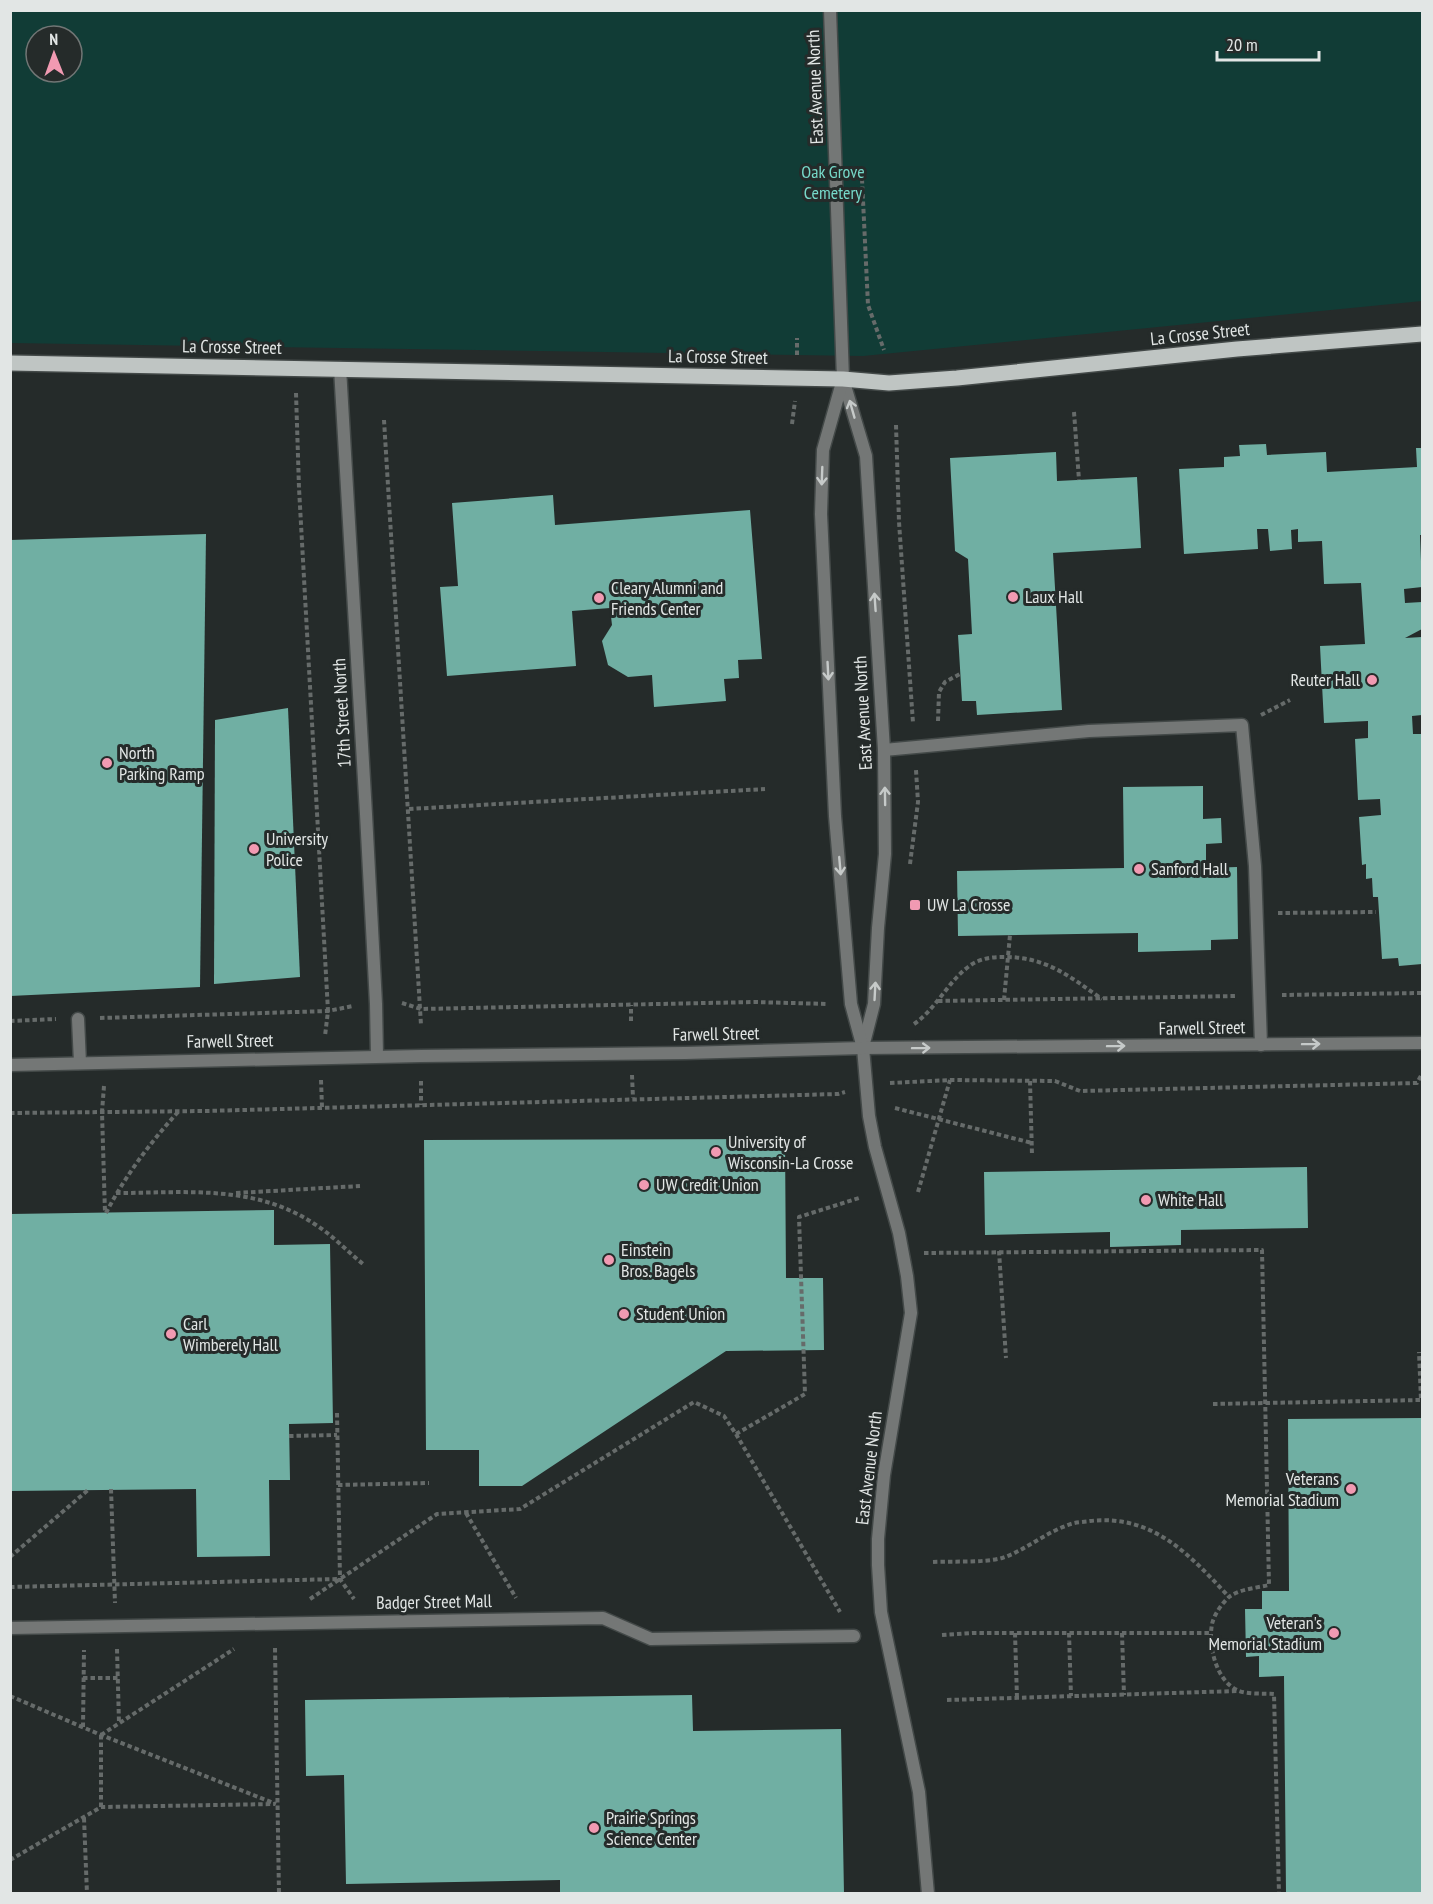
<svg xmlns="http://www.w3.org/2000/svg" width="1433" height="1904" font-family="'PT Sans Narrow',sans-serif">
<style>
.green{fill:#113c36;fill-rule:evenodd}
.building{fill:#70afa3}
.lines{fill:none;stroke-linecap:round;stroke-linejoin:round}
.lane-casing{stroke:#434948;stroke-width:15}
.street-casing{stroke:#434948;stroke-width:15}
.primary-casing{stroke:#434948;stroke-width:18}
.path{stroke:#666b6a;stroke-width:4;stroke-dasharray:4.5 3;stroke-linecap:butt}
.lane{stroke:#747776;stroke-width:12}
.street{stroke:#747776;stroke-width:12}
.primary{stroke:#bfc5c3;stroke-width:15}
.oneway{stroke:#c6cac9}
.poi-dot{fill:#f19ab2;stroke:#252b2a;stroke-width:2}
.labels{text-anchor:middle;stroke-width:6;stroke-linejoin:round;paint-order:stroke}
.street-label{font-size:18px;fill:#e2e6e5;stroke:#252b2a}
.park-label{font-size:18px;fill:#76d9c9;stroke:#252b2a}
.poi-label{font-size:18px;fill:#e2e6e5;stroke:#252b2a;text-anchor:start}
</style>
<rect width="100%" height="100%" fill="#252b2a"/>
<path class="green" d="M11 11H1422V301L863 356 11 343ZM36 36H72V72H36Z"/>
<g class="building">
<polygon points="1266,444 1267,455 1326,452 1327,472 1417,467 1416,448 1422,448 1422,535 1420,535 1422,587 1404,589 1405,603 1422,602 1422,629 1405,638 1422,637 1422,715 1412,716 1413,734 1422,734 1422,964 1399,966 1398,958 1382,959 1378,897 1373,897 1372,878 1366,879 1366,864 1362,865 1359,817 1381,815 1380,799 1358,800 1355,739 1368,738 1368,721 1324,723 1320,646 1365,644 1361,583 1324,584 1322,541 1298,542 1298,529 1291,530 1292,549 1270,551 1268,529 1257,529 1258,549 1184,554 1179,469 1224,467 1224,457 1240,456 1239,445"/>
<polygon points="1056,452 1057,481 1137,477 1141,548 1053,553 1062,710 977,715 976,701 962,701 958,635 972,634 968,559 955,551 950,458"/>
<polygon points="553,495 555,525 750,510 762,659 738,660 739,678 724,679 726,701 654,707 652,675 628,677 608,665 602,641 612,625 610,608 572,611 576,666 447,676 440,587 458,586 452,503"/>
<polygon points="206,534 200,987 10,996 10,540"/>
<polygon points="288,708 300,977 214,984 215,720"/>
<polygon points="1203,786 1203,819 1221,818 1222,843 1206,844 1206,868 1237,867 1238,939 1211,940 1211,950 1138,952 1138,933 958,936 957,871 1124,868 1123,787"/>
<polygon points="785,1139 786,1278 823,1278 824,1350 726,1351 522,1486 479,1486 479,1450 426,1450 424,1140"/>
<polygon points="1307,1167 1308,1228 1181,1230 1181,1245 1110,1247 1110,1232 985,1235 984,1172"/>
<polygon points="274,1210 274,1245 330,1244 333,1423 289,1424 290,1480 269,1480 270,1556 197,1557 196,1489 10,1491 10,1214"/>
<polygon points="1422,1418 1422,1894 1286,1894 1284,1676 1259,1677 1259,1656 1246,1657 1245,1609 1262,1609 1262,1591 1289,1591 1288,1419"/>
<polygon points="692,1695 693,1731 841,1729 844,1894 560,1894 560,1880 346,1884 344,1775 306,1776 305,1700"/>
</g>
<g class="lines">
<g class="lane-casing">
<g id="lane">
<polyline points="340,368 366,814 376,1004 377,1056"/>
<polyline points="884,750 1089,731 1242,725 1255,866 1261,1045"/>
<polyline points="78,1019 80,1063"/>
</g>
</g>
<g class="street-casing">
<g id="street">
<polyline points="830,10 843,379 866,456 884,750 885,854 878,928 874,1004 863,1047"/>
<polyline points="843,379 823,450 821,514 835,816 851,1004 863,1048 869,1116 875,1147 899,1233 907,1276 911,1313 884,1475 878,1539 878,1565 881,1612 919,1792 928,1894"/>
<polyline points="10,1065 421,1056 685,1053 863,1048 1422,1043"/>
<polyline points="10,1628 603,1618 651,1639 854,1636"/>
</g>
</g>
<g class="primary-casing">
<polyline id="primary" points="10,363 843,379 889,383 957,378 1237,349 1422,334"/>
</g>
<g class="path">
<polyline points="862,179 868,305 884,350"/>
<polyline points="797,355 797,338"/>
<polyline points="296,393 299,488 328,1011 325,1036"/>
<polyline points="1074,412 1079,480"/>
<polyline points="384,420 421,1025"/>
<polyline points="792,424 795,401"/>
<polyline points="896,425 899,522 913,723"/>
<polyline points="1261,715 1290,700"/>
<polyline points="938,721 939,692 945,682 960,674"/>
<polyline points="409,809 765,789"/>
<polyline points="910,864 918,802 916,770"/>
<polyline points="1278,913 1376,912"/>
<polyline points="1282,995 1422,993"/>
<polyline points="1004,1000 1010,935"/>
<polyline points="938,1001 1236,996"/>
<polyline points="402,1003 421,1009 754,1002 828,1004"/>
<polyline points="100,1018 328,1011 353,1006"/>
<polyline points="10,1021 56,1019"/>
<polyline points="631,1021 631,1005"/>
<path d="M914 1024C936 1009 947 983 968 967 978 959 990 957 1002 957 1045 956 1069 976 1102 999"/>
<polyline points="632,1075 633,1098"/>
<polyline points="321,1080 322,1107"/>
<polyline points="421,1081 421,1105"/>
<polyline points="1030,1081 1032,1155"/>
<polyline points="890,1083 950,1080 1055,1081 1080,1091 1417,1083 1422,1074"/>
<polyline points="104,1086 102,1112 105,1213"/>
<polyline points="895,1108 1032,1143"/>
<polyline points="10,1113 206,1111 838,1094 845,1092"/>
<polyline points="918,1192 950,1080"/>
<path d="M116 1193C185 1193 253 1184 313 1223 331 1234 346 1250 363 1264"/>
<polyline points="236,1193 360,1186"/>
<path d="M106 1213C125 1176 150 1143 178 1112"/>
<polyline points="999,1251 1006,1358"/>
<path d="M924 1253 1262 1250 1269 1585C1256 1588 1240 1589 1229 1597 1222 1603 1214 1615 1212 1624 1208 1646 1216 1680 1237 1690 1247 1695 1263 1693 1274 1694L1279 1894"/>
<polyline points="1213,1404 1421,1400 1419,1352"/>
<polyline points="337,1413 340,1579 354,1599"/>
<polyline points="736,1434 840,1612"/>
<polyline points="289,1436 337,1435"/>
<polyline points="338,1485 429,1483"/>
<polyline points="111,1489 115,1603"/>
<polyline points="466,1513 516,1598"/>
<polyline points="10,1557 88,1490"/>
<path d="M933 1562C953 1561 983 1563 1002 1558 1024 1551 1045 1533 1068 1525 1075 1522 1083 1522 1090 1521 1153 1514 1190 1555 1229 1597"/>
<polyline points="10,1587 339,1579"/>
<polyline points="310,1599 437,1514 520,1509 694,1402 724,1416 736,1434 805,1394 799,1217 859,1198"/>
<polyline points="1015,1633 1017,1698"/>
<polyline points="1069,1633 1071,1696"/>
<polyline points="1122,1633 1124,1695"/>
<polyline points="942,1635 972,1633 1212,1633"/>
<polyline points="275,1648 279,1894"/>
<polyline points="117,1649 119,1723"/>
<polyline points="83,1678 118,1678"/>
<polyline points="10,1696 101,1735 276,1804"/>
<polyline points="947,1700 1237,1691"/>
<polyline points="83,1727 84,1650"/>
<polyline points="101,1735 234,1649"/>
<polyline points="101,1735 101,1807"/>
<polyline points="84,1818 87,1894"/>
<polyline points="10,1860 101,1807 275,1804"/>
</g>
<use href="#lane" class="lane"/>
<use href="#street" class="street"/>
<use href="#primary" class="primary"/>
</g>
<defs><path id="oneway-shaft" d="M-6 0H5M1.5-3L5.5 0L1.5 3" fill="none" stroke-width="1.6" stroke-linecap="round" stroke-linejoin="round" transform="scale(1.5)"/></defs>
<g class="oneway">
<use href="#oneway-shaft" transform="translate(852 409) rotate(-106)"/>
<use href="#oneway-shaft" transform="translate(822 476) rotate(92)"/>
<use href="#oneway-shaft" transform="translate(875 602) rotate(-94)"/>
<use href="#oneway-shaft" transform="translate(828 671) rotate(87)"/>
<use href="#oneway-shaft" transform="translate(885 796) rotate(-91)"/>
<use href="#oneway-shaft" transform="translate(840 866) rotate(85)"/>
<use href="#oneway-shaft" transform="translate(875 991) rotate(-87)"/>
<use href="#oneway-shaft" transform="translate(1311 1044) rotate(-1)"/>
<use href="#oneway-shaft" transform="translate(1116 1046) rotate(-1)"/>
<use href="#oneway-shaft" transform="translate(921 1048) rotate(-1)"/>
</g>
<g class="poi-dot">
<circle cx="1013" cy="597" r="6"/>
<circle cx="599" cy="598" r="6"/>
<circle cx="1372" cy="680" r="6"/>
<circle cx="107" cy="763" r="6"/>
<circle cx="254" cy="849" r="6"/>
<circle cx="1139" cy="869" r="6"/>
<rect x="909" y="899" width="12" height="12" rx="3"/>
<circle cx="716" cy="1152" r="6"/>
<circle cx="644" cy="1185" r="6"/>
<circle cx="1146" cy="1200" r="6"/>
<circle cx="609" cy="1260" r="6"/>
<circle cx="624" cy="1314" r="6"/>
<circle cx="171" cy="1334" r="6"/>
<circle cx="1351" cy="1489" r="6"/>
<circle cx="1334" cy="1633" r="6"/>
<circle cx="594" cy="1828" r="6"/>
</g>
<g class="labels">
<g class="street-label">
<text transform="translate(815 87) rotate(-92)" y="6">East Avenue North</text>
<text transform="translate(1200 334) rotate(-6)" y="6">La Crosse Street</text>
<text transform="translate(232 347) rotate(1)" y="6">La Crosse Street</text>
<text transform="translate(718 357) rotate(1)" y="6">La Crosse Street</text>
<text transform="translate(342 713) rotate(-93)" y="6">17th Street North</text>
<text transform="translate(863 713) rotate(-93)" y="6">East Avenue North</text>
<text transform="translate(1202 1028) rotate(-1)" y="6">Farwell Street</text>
<text transform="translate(716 1034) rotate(-1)" y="6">Farwell Street</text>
<text transform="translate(230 1041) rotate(-1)" y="6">Farwell Street</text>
<text transform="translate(869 1468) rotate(-83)" y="6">East Avenue North</text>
<text transform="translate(434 1602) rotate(-1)" y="6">Badger Street Mall</text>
</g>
<g class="park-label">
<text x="833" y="178">Oak Grove<tspan x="833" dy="21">Cemetery</tspan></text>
</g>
<g class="poi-label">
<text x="611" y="594">Cleary Alumni and<tspan x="611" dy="21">Friends Center</tspan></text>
<text x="1025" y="603">Laux Hall</text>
<text x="1360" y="686" text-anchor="end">Reuter Hall</text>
<text x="119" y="759">North<tspan x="119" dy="21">Parking Ramp</tspan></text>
<text x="266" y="845">University<tspan x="266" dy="21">Police</tspan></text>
<text x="1151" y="875">Sanford Hall</text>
<text x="927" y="911">UW La Crosse</text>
<text x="728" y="1148">University of<tspan x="728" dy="21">Wisconsin-La Crosse</tspan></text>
<text x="656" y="1191">UW Credit Union</text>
<text x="1158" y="1206">White Hall</text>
<text x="621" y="1256">Einstein<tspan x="621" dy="21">Bros. Bagels</tspan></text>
<text x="636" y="1320">Student Union</text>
<text x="183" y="1330">Carl<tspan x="183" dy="21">Wimberely Hall</tspan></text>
<text x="1339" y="1485" text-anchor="end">Veterans<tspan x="1339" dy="21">Memorial Stadium</tspan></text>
<text x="1322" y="1629" text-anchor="end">Veteran's<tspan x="1322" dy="21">Memorial Stadium</tspan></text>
<text x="606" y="1824">Prairie Springs<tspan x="606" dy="21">Science Center</tspan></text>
</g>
</g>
<rect width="1433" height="1904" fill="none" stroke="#e2e6e5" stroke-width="24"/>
<g transform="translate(54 54) rotate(359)"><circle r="28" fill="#252b2a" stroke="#717675" stroke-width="1.5"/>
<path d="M0-4.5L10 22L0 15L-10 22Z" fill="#f19ab2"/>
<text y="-9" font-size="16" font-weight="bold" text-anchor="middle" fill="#e2e6e5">N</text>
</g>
<path d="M1217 51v9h102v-9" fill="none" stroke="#e2e6e5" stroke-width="3"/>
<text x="1226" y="51" font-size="18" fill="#e2e6e5" stroke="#252b2a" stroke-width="4.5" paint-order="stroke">20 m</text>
</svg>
